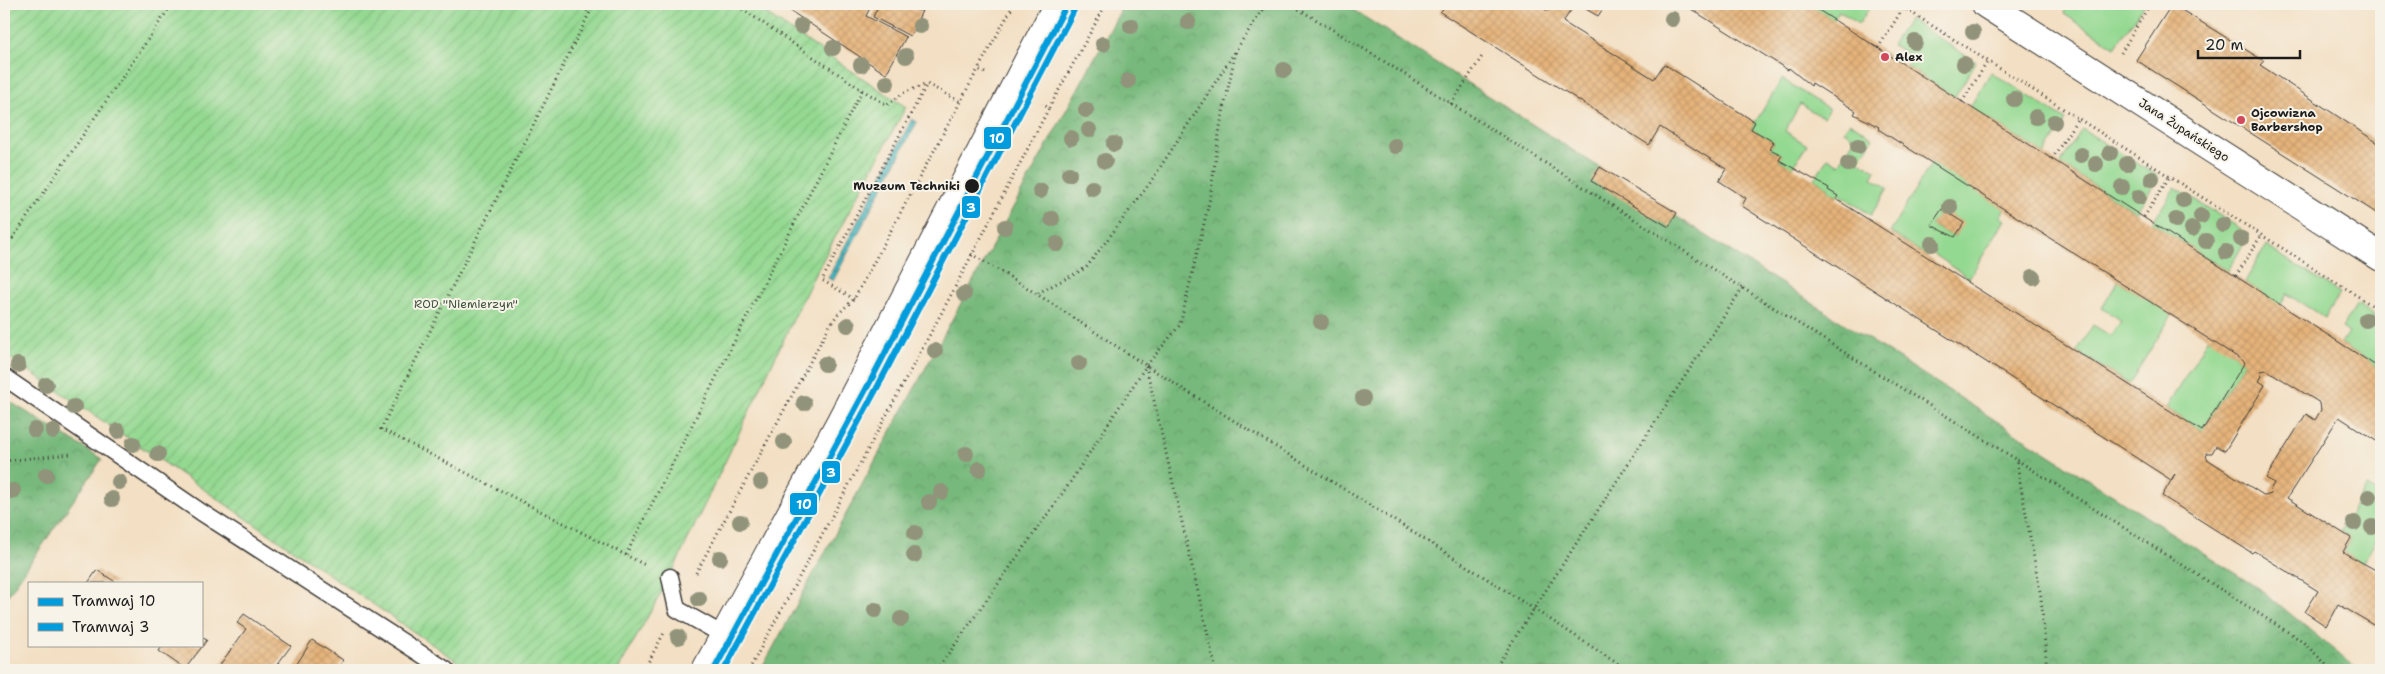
<svg xmlns="http://www.w3.org/2000/svg" width="2385" height="674" font-family="'Shantell Sans',sans-serif">
<style>
.grass{fill:#94d992;stroke:#587a57;fill-rule:evenodd}
.forest{fill:url(#forest-crowns);stroke:#4a6a4c}
.garden{fill:url(#garden-furrows);stroke:#587a57}
.water{fill:url(#water-waves);stroke:#30686c}
.building{fill:url(#building-cross-hatch);fill-rule:evenodd}
.lines{fill:none;stroke-linecap:round;stroke-linejoin:round}
.service-casing{stroke:#3c3935;stroke-width:19}
.minor-casing{stroke:#3c3935;stroke-width:30}
.tertiary-casing{stroke:#3c3935;stroke-width:30}
.path{stroke:#3c3935;stroke-width:3;stroke-dasharray:1 4;stroke-linecap:butt}
.service{stroke:#fff;stroke-width:16}
.minor{stroke:#fff;stroke-width:28}
.tertiary{stroke:#fff;stroke-width:28}
.tram-1-casing{stroke:#f7f3e8;stroke-width:10}
.tram-2-casing{stroke:#f7f3e8;stroke-width:10}
.tram-1{stroke:#009cdd;stroke-width:6}
.tram-2{stroke:#009cdd;stroke-width:6}
.tree{fill:#91937a}
.poi-dot{fill:#d1495b;stroke:#f7f3e8;stroke-width:2}
.stop-dot{fill:#1c1c1c;stroke:#f7f3e8;stroke-width:2}
.labels{text-anchor:middle;stroke-width:4;stroke-linejoin:round;paint-order:stroke}
.poi-label{font-size:12px;font-weight:bold;fill:#1c1c1c;stroke:#f7f3e8;text-anchor:start}
.street-label{font-size:12px;fill:#1c1c1c;stroke:#f7f3e8}
.stop-label{font-size:12px;font-weight:bold;fill:#1c1c1c;stroke:#f7f3e8;text-anchor:end}
.park-label{font-size:12px;fill:#40553f;stroke:#f7f3e8}
.line-badge{stroke:#f7f3e8;stroke-width:2}
.badge-label{font-size:14px;text-anchor:middle;font-weight:bold;fill:#fff}
</style>
<defs>
<pattern id="forest-crowns" width="20" height="18" patternUnits="userSpaceOnUse" patternTransform="scale(1.25)"><rect width="20" height="18" fill="#77b97c"/><path d="M2 6a3 3 0 1 1 6 0M12 15a3 3 0 1 1 6 0" fill="none" stroke="#669e6b"/></pattern>
<pattern id="garden-furrows" width="10" height="10" patternUnits="userSpaceOnUse" patternTransform="scale(1.25)"><rect width="10" height="10" fill="#94d992"/><path d="M-1 1l2-2M0 10L10 0M9 11l2-2" fill="none" stroke="#7fba7d"/></pattern>
<pattern id="water-waves" width="16" height="10" patternUnits="userSpaceOnUse" patternTransform="scale(1.25)"><rect width="16" height="10" fill="#43b3bc"/><path d="M0 5q4-4 8 0t8 0" fill="none" stroke="#379198"/></pattern>
<pattern id="building-cross-hatch" width="8" height="8" patternUnits="userSpaceOnUse" patternTransform="scale(1.25)"><rect width="8" height="8" fill="#e5b37a"/><path d="M0 0l8 8M0 8l8-8" fill="none" stroke="#c49969"/></pattern>
</defs>
<rect width="100%" height="100%" fill="#f7f3e8"/>
<filter id="ink" filterUnits="userSpaceOnUse"><feTurbulence type="fractalNoise" baseFrequency=".02" numOctaves="2"/><feDisplacementMap in="SourceGraphic" scale="10" xChannelSelector="R" yChannelSelector="G"/><feConvolveMatrix kernelMatrix="1 2 1 2 8 2 1 2 1" color-interpolation-filters="sRGB"/></filter>
<filter id="wash" filterUnits="userSpaceOnUse"><feTurbulence type="fractalNoise" baseFrequency=".0096" numOctaves="4" result="noise"/><feDisplacementMap in="SourceGraphic" scale="20" xChannelSelector="R" yChannelSelector="G"/><feGaussianBlur stdDeviation="1.12" result="paint"/><feColorMatrix in="noise" values="0 0 0 0 0 0 0 0 0 0 0 0 0 0 0 0 0 1.4 0 .05"/><feComposite in="paint" operator="in"/></filter>
<g filter="url(#wash)">
<rect width="100%" height="100%" fill="#f3dfc3"/>
<g class="grass">
<polygon points="1809,4 1872,4 1859,24 1839,11 1833,20"/>
<polygon points="2067,4 2145,4 2115,47 2064,14"/>
<polygon points="1909,19 1976,62 1955,97 1906,66 1912,56 1892,45"/>
<polygon points="1991,72 2066,120 2044,154 1970,107"/>
<polygon points="1782,79 1829,109 1824,118 1800,104 1785,131 1807,145 1792,168 1779,160 1782,155 1770,149 1774,142 1751,129"/>
<polygon points="1850,122 1873,138 1859,161 1876,171 1872,178 1888,188 1871,215 1839,194 1838,196 1828,190 1829,188 1814,179 1828,158 1839,165 1855,138 1844,131"/>
<polygon points="2082,129 2159,177 2136,212 2060,164"/>
<path d="M1932 162 2005 209 2000 217 2005 220 1969 278 1931 252 1927 256 1890 232ZM1942 209 1963 223 1955 237 1931 225Z"/>
<polygon points="2175,187 2249,234 2228,271 2152,223"/>
<polygon points="2266,246 2340,293 2325,318 2287,294 2280,305 2245,282"/>
<polygon points="2118,281 2172,315 2129,384 2077,351 2093,325 2111,336 2121,321 2102,308"/>
<polygon points="2357,304 2381,320 2381,369 2341,343 2348,332 2342,328"/>
<polygon points="2209,338 2245,362 2202,431 2166,408"/>
<polygon points="2366,487 2379,494 2381,490 2381,533 2362,563 2343,552 2351,538 2340,531"/>
</g>
<g class="forest">
<polygon points="1124,4 1344,4 2264,592 2358,670 761,670"/>
<polygon points="4,398 102,459 4,601"/>
</g>
<polygon class="garden" points="4,4 751,4 906,107 813,278 670,577 618,670 470,670 4,354"/>
<polygon class="water" points="912,119 917,122 833,281 828,278"/>
<g id="blocks">
<g class="building">
<polygon points="780,4 872,4 866,16 906,37 886,74"/>
<polygon points="879,4 922,11 910,36 873,17"/>
<path d="M1434 4H1535L1548 11 1552 4H1575L1563 22 1654 79 1664 64 1755 122 1751 129 1774 142 1770 149 1782 155 1779 160 1829 188 1828 190 1838 196 1836 199 2202 431 2245 362 1878 129 1879 127 1854 114 1856 111 1812 83 1811 86 1789 68 1788 70 1683 4H1809L2381 369V444L2339 417 2287 498 2351 538 2343 552 2381 573V629L2338 604 2326 626 2305 612 2318 591 2254 551 2252 553 2162 496 2175 474 2171 480 1742 206 1746 198 1719 181 1726 169 1660 127 1649 145 1440 12 1443 9ZM2267 370 2320 403 2321 410 2315 420 2306 414 2266 478 2274 483 2270 490 2271 494 2265 496 2207 459 2206 453H2212L2216 446 2225 451 2265 385 2259 381 2262 376 2260 371Z"/>
<polygon points="1577,4 1606,4 1598,16"/>
<polygon points="2172,4 2264,61 2260,65 2381,145 2381,216 2136,60"/>
<polygon points="1600,167 1677,213 1669,227 1591,181"/>
<polygon points="1942,209 1964,223 1955,237 1931,225"/>
<polygon points="97,570 117,583 88,583"/>
<polygon points="244,614 291,646 273,670 226,670 219,666 246,629 237,623"/>
<polygon points="201,637 207,640 185,669 159,651 163,645 201,645"/>
<polygon points="312,640 343,660 337,670 293,670"/>
</g>
</g>
</g>
<g filter="url(#ink)">
<use href="#blocks" fill-opacity="0" stroke="#3c3935" stroke-width="1"/>
<g class="lines">
<g class="service-casing">
<g id="service">
<polyline points="4,377 201,512 446,670"/>
<polyline points="670,577 677,609 725,636"/>
</g>
</g>
<g class="minor-casing">
<polyline id="minor" points="1986,4 2381,257"/>
</g>
<g class="tertiary-casing">
<polyline id="tertiary" points="706,670 841,421 1058,4"/>
</g>
<g class="path">
<polyline points="573,4 590,12"/>
<polyline points="594,4 381,429 647,566"/>
<path d="M1290 4C1354 42 1417 82 1480 122 1659 234 1836 349 2016 459L2041 597 2047 670"/>
<polyline points="1898,4 2381,311"/>
<polyline points="1878,48 1904,7"/>
<polyline points="2121,53 2150,4"/>
<polyline points="985,73 978,69 1014,4"/>
<polyline points="862,90 887,105 903,93 927,84"/>
<polyline points="1962,102 1988,61"/>
<polyline points="1451,104 1483,55"/>
<polyline points="1049,108 1106,4"/>
<polyline points="2052,159 2078,118"/>
<polyline points="2144,217 2170,176"/>
<polyline points="4,232 13,238 172,4"/>
<path d="M971 254C1046 297 1115 347 1188 392 1335 484 1483 574 1627 670"/>
<polyline points="2236,276 2262,234"/>
<polyline points="1038,293 1086,268 1150,183 1235,52"/>
<polyline points="854,299 822,280 927,84 961,102"/>
<polyline points="1146,366 1216,670"/>
<polyline points="2017,460 2302,641 2332,670"/>
<polyline points="4,461 70,454"/>
<polyline points="626,555 862,90 735,4"/>
<polyline points="696,573 830,325 838,314 854,299 978,69"/>
<polyline points="644,670 665,631"/>
<polyline points="749,670 942,312 1049,108 1042,104"/>
<polyline points="937,670 1069,484 1146,366 1180,325 1210,198 1220,127 1236,50 1266,4"/>
<polyline points="1494,670 1743,287"/>
</g>
<use href="#service" class="service"/>
<use href="#minor" class="minor"/>
<use href="#tertiary" class="tertiary"/>
<g class="tram-1-casing">
<polyline id="tram-1" points="714,670 870,382 1067,4"/>
</g>
<g class="tram-2-casing">
<polyline id="tram-2" points="724,670 878,386 1075,8"/>
</g>
<use href="#tram-1" class="tram-1"/>
<use href="#tram-2" class="tram-2"/>
</g>
<g class="tree">
<circle cx="1672" cy="19" r="8"/>
<circle cx="1188" cy="22" r="8"/>
<circle cx="801" cy="26" r="8"/>
<circle cx="920" cy="26" r="8"/>
<circle cx="1131" cy="26" r="8"/>
<circle cx="1973" cy="32" r="8"/>
<circle cx="1915" cy="42" r="8"/>
<circle cx="1103" cy="44" r="8"/>
<circle cx="833" cy="48" r="8"/>
<circle cx="906" cy="56" r="8"/>
<circle cx="1964" cy="64" r="8"/>
<circle cx="861" cy="65" r="8"/>
<circle cx="1284" cy="70" r="8"/>
<circle cx="1128" cy="81" r="8"/>
<circle cx="887" cy="83" r="8"/>
<circle cx="2014" cy="99" r="8"/>
<circle cx="1086" cy="110" r="8"/>
<circle cx="2036" cy="117" r="8"/>
<circle cx="2054" cy="122" r="8"/>
<circle cx="1089" cy="130" r="8"/>
<circle cx="1071" cy="138" r="8"/>
<circle cx="1114" cy="144" r="8"/>
<circle cx="1395" cy="146" r="8"/>
<circle cx="1858" cy="146" r="8"/>
<circle cx="2110" cy="153" r="8"/>
<circle cx="2081" cy="155" r="8"/>
<circle cx="1105" cy="161" r="8"/>
<circle cx="1848" cy="164" r="8"/>
<circle cx="2096" cy="164" r="8"/>
<circle cx="2127" cy="164" r="8"/>
<circle cx="1069" cy="174" r="8"/>
<circle cx="2152" cy="179" r="8"/>
<circle cx="2122" cy="187" r="8"/>
<circle cx="1092" cy="188" r="8"/>
<circle cx="1040" cy="191" r="8"/>
<circle cx="2139" cy="197" r="8"/>
<circle cx="2183" cy="200" r="8"/>
<circle cx="1950" cy="207" r="8"/>
<circle cx="2201" cy="216" r="8"/>
<circle cx="1052" cy="219" r="8"/>
<circle cx="2176" cy="220" r="8"/>
<circle cx="2223" cy="225" r="8"/>
<circle cx="1005" cy="227" r="8"/>
<circle cx="2192" cy="229" r="8"/>
<circle cx="2241" cy="239" r="8"/>
<circle cx="2206" cy="241" r="8"/>
<circle cx="1057" cy="244" r="8"/>
<circle cx="1932" cy="244" r="8"/>
<circle cx="2226" cy="252" r="8"/>
<circle cx="2033" cy="277" r="8"/>
<circle cx="964" cy="294" r="8"/>
<circle cx="2366" cy="320" r="8"/>
<circle cx="1321" cy="322" r="8"/>
<circle cx="848" cy="325" r="8"/>
<circle cx="935" cy="351" r="8"/>
<circle cx="1079" cy="363" r="8"/>
<circle cx="825" cy="364" r="8"/>
<circle cx="18" cy="365" r="8"/>
<circle cx="46" cy="385" r="8"/>
<circle cx="1363" cy="398" r="8"/>
<circle cx="804" cy="403" r="8"/>
<circle cx="74" cy="407" r="8"/>
<circle cx="35" cy="430" r="8"/>
<circle cx="53" cy="431" r="8"/>
<circle cx="118" cy="431" r="8"/>
<circle cx="784" cy="442" r="8"/>
<circle cx="133" cy="444" r="8"/>
<circle cx="158" cy="454" r="8"/>
<circle cx="966" cy="454" r="8"/>
<circle cx="979" cy="469" r="8"/>
<circle cx="46" cy="475" r="8"/>
<circle cx="119" cy="482" r="8"/>
<circle cx="761" cy="482" r="8"/>
<circle cx="13" cy="491" r="8"/>
<circle cx="941" cy="492" r="8"/>
<circle cx="2369" cy="497" r="8"/>
<circle cx="112" cy="499" r="8"/>
<circle cx="929" cy="502" r="8"/>
<circle cx="740" cy="522" r="8"/>
<circle cx="2354" cy="523" r="8"/>
<circle cx="2372" cy="527" r="8"/>
<circle cx="915" cy="533" r="8"/>
<circle cx="914" cy="555" r="8"/>
<circle cx="720" cy="558" r="8"/>
<circle cx="699" cy="599" r="8"/>
<circle cx="875" cy="610" r="8"/>
<circle cx="901" cy="619" r="8"/>
<circle cx="678" cy="637" r="8"/>
</g>
</g>
<g class="poi-dot">
<circle cx="1885" cy="57" r="5"/>
<circle cx="2241" cy="120" r="5"/>
</g>
<circle class="stop-dot" cx="972" cy="186" r="8"/>
<g class="labels">
<g class="poi-label">
<text x="1895" y="61">Alex</text>
<text x="2251" y="117">Ojcowizna<tspan x="2251" dy="14">Barbershop</tspan></text>
</g>
<g class="street-label">
<text transform="translate(2184 130) rotate(33)" y="4">Jana Żupańskiego</text>
</g>
<g class="stop-label">
<text x="960" y="190">Muzeum Techniki</text>
</g>
<g class="park-label">
<text x="466" y="308">ROD "Niemierzyn"</text>
</g>
</g>
<g class="line-badge">
<rect x="983" y="126" width="29" height="24" rx="5" fill="#009cdd"/>
<rect x="961" y="195" width="20" height="24" rx="5" fill="#009cdd"/>
<rect x="821" y="460" width="20" height="24" rx="5" fill="#009cdd"/>
<rect x="789" y="492" width="29" height="24" rx="5" fill="#009cdd"/>
</g>
<g class="badge-label">
<text x="997" y="143">10</text>
<text x="971" y="212">3</text>
<text x="831" y="477">3</text>
<text x="804" y="509">10</text>
</g>
<rect width="2385" height="674" fill="none" stroke="#f7f3e8" stroke-width="20"/>
<rect x="28" y="582" width="175" height="65" fill="#f7f3e8" stroke="#9f9d96"/>
<rect x="38" y="598" width="25" height="8" fill="#009cdd" stroke="#9f9d96"/>
<text x="72" y="606" font-size="15" fill="#1c1c1c">Tramwaj 10</text>
<rect x="38" y="623" width="25" height="8" fill="#009cdd" stroke="#9f9d96"/>
<text x="72" y="632" font-size="15" fill="#1c1c1c">Tramwaj 3</text>
<path d="M2198 50v8h102v-8" fill="none" stroke="#1c1c1c" stroke-width="2.5"/>
<text x="2205" y="50" font-size="15" fill="#1c1c1c" stroke="#f7f3e8" stroke-width="4" paint-order="stroke">20 m</text>
</svg>
